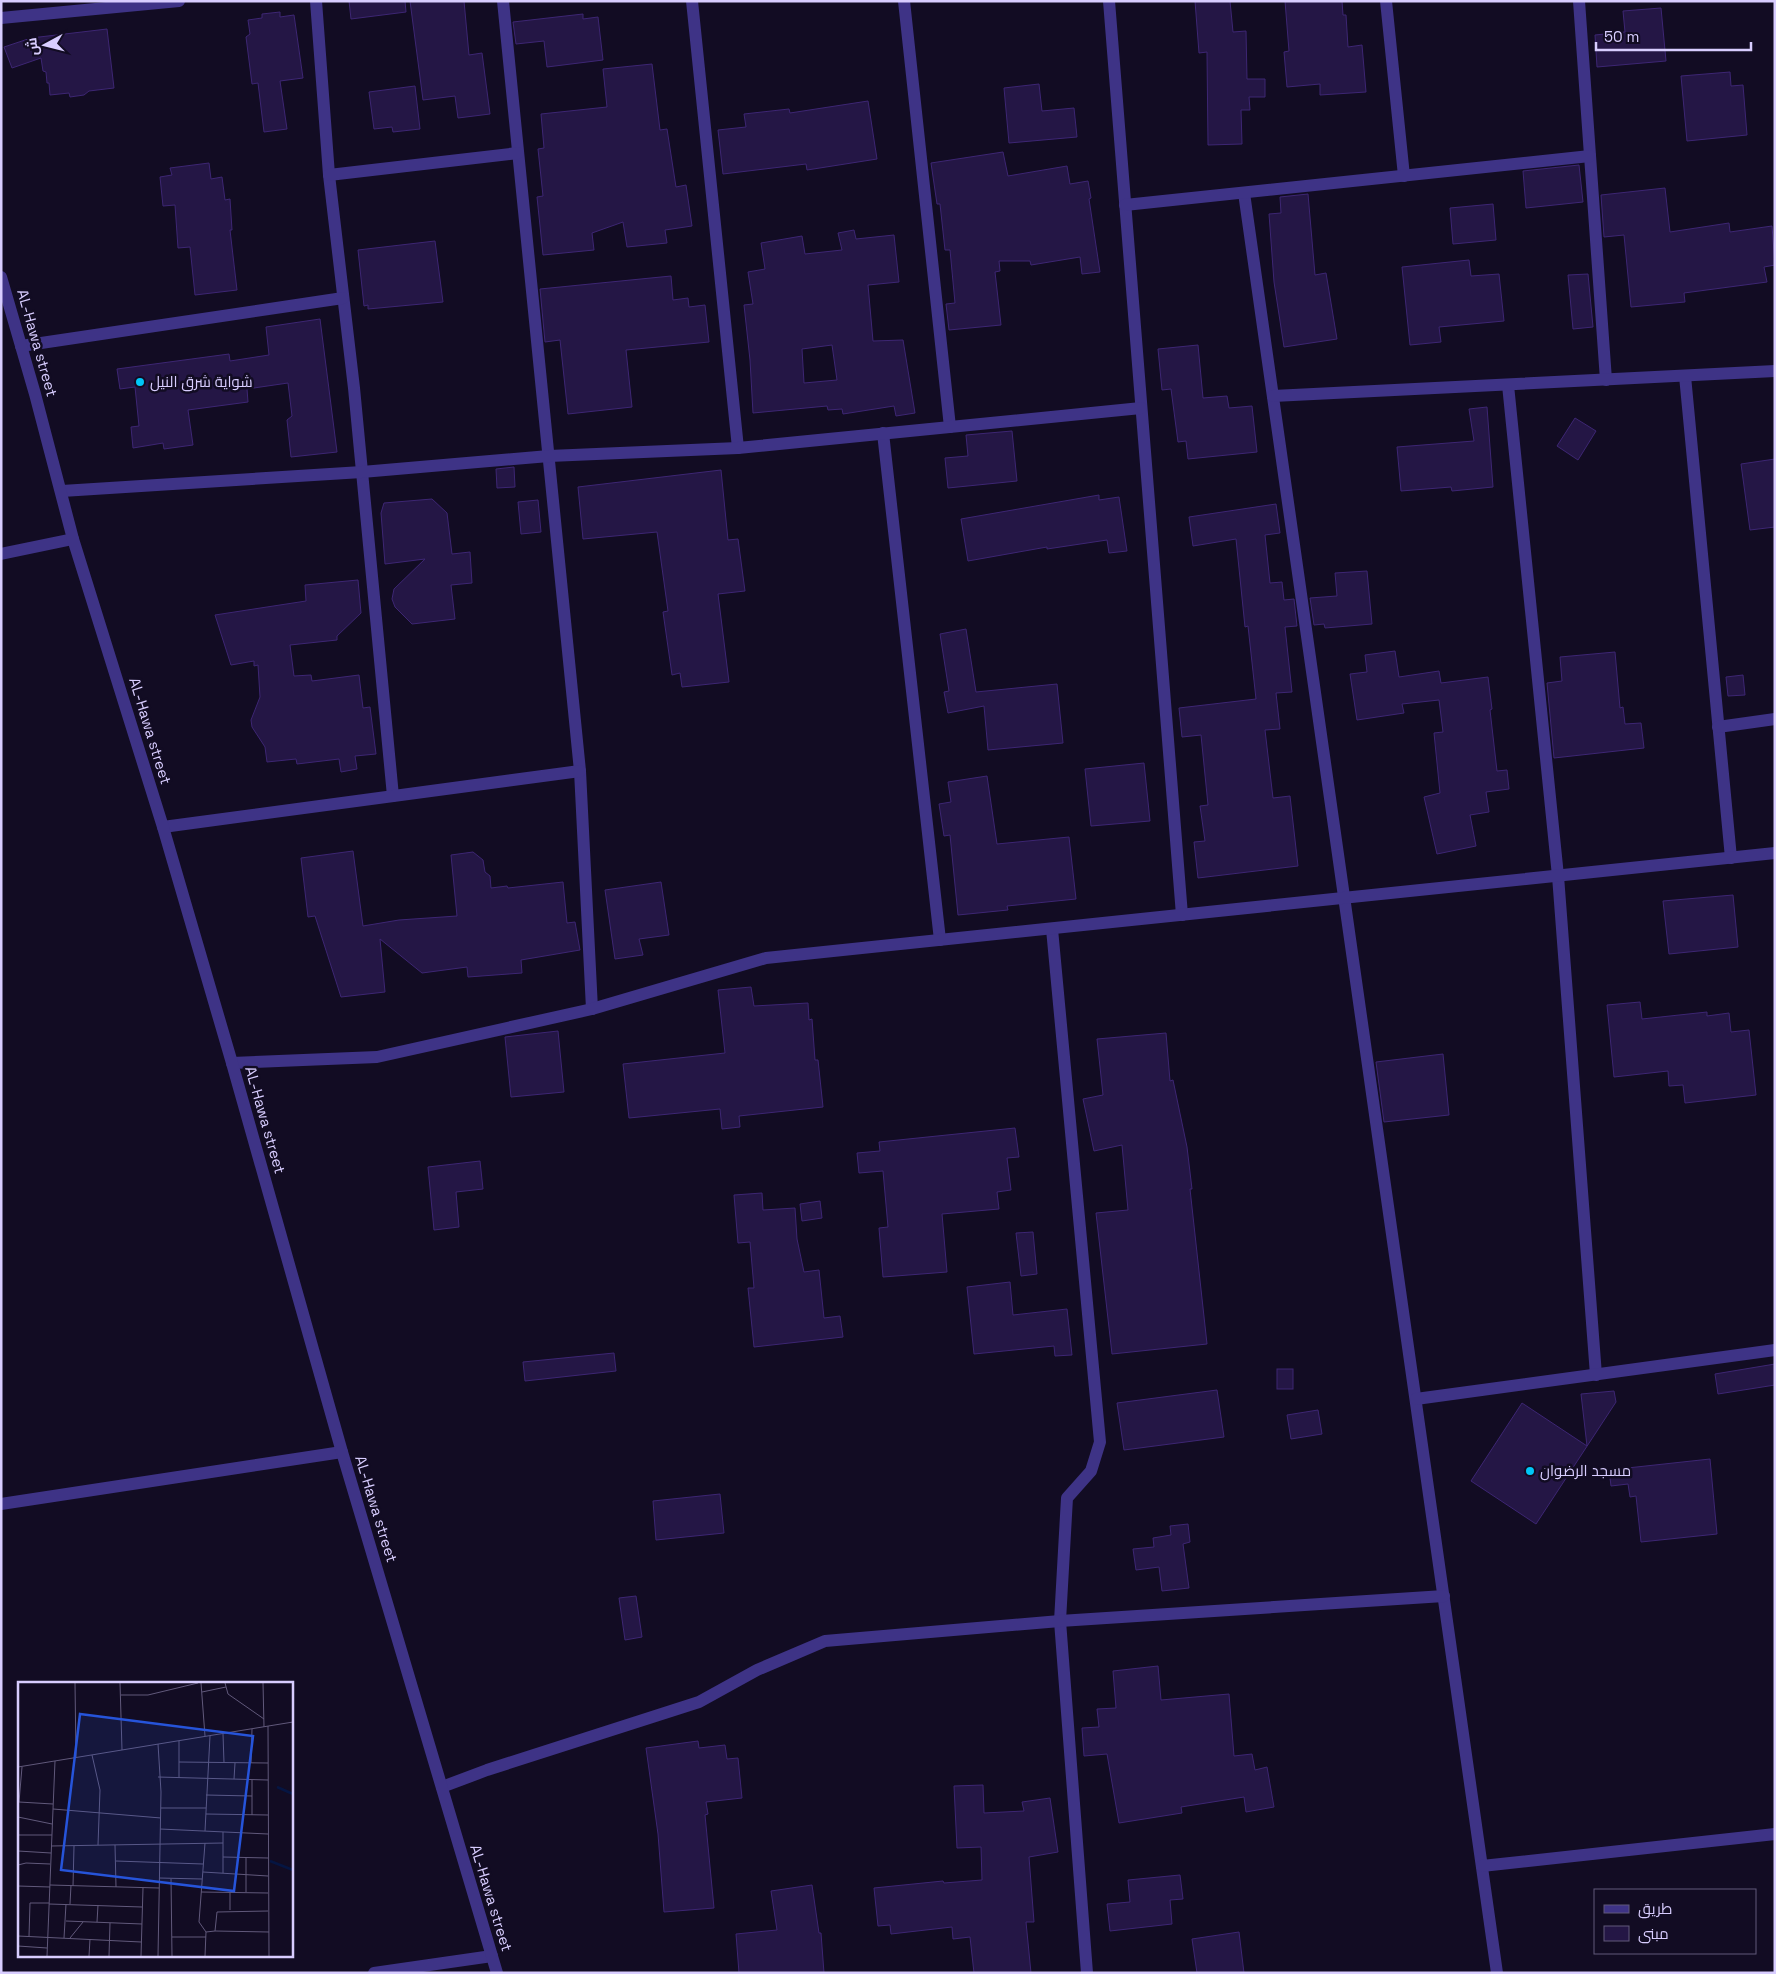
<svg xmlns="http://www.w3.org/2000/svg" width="1776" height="1974" font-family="'Space Grotesk',Cairo,sans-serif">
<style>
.building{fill:#241645;stroke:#3d2673;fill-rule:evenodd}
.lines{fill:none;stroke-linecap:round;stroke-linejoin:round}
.minor{stroke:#3e3386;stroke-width:12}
.tertiary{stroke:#3e3386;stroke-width:12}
.poi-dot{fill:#00c7f8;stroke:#120c23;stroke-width:2}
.labels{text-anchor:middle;stroke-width:5;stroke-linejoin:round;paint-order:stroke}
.street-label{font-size:15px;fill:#d8cdff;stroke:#120c23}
.poi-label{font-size:15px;fill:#d8cdff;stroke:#120c23;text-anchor:start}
.inset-river{fill:none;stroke:#051542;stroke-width:2.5}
.inset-road{fill:none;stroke:#61597b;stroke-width:1}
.view{fill:#2654da;fill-opacity:0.15;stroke:#2654da;stroke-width:2.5}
.inset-edge{fill:none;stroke:#d8cdff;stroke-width:2.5}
</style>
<rect width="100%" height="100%" fill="#120c23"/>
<g class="building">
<polygon points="349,1 405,1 406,12 351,19"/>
<polygon points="410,1 464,1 469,55 482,53 490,114 458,118 455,96 423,100"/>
<polygon points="1195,1 1230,1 1233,32 1246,31 1247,79 1265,79 1265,97 1249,97 1250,110 1241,110 1242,144 1208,145 1207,52 1199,53"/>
<polygon points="1285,1 1342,1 1343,15 1346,15 1348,47 1362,45 1366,92 1320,95 1320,84 1287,87 1284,52 1289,51"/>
<polygon points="1661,8 1666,61 1597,67 1595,35 1625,32 1623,11"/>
<polygon points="280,12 280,17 294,15 303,78 280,81 287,129 264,132 258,83 252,84 246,37 250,34 248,20 262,18 262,14"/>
<polygon points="583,14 583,19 598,17 603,60 547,67 544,41 516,44 513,22"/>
<polygon points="107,29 114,88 89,91 84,95 70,97 69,93 50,95 49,83 47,83 46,72 43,71 41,58 12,68 4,47 31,38"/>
<polygon points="652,64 660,130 667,129 676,187 686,185 692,226 665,230 667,243 627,247 623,222 592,233 594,250 543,255 537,197 543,196 538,149 544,148 541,114 607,107 603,69"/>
<polygon points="1730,72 1731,86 1743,85 1747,135 1687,141 1681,76"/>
<polygon points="1039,84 1042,111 1074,108 1077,137 1009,143 1004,88"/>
<polygon points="415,86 420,129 393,132 392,127 374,129 369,92"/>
<polygon points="868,101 877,159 807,170 806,164 723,174 718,130 746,127 744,114 789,109 790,113"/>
<polygon points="1003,152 1008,176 1067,166 1070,184 1088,181 1091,198 1089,199 1100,272 1082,274 1080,257 1031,265 1030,261 999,261 1000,271 995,272 1001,325 949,330 946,304 955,303 950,250 945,250 940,204 937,204 931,163"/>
<polygon points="209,163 211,179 222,177 225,200 230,199 232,230 230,230 237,290 195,295 190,247 178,248 175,205 163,206 160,177 172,175 170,168"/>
<polygon points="1579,165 1583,202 1526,208 1523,171"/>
<polygon points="1665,188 1670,232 1729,223 1730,232 1772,226 1775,265 1764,267 1767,282 1684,293 1685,302 1631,307 1624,235 1604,237 1601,195"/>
<polygon points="1308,194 1315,275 1326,273 1337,339 1284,347 1274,282 1269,214 1281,213 1280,197"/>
<polygon points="1493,204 1496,240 1453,244 1450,208"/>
<path d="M854 230 856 239 894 235 899 282 868 285 873 341 903 340 915 413 896 416 894 406 843 414 842 409 828 410 827 406 753 413 750 360 744 305 753 304 748 272 765 269 761 243 802 236 805 254 842 250 838 233ZM832 345 837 380 804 383 802 349Z"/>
<polygon points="435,241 443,302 368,309 368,305 364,306 358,250"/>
<polygon points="1469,260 1471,276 1499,274 1504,321 1439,327 1441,342 1410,345 1402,267"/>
<polygon points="1588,274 1593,327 1573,329 1568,275"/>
<polygon points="671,276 673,300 688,298 689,307 705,305 709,342 626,350 632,407 568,414 560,340 545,342 540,289"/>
<polygon points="320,319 337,452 291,457 287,420 292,416 288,383 247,389 248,402 188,410 193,445 164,449 163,443 133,448 131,427 139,426 135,387 120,389 117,369 229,354 230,361 269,355 266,327"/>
<polygon points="1198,345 1203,398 1227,396 1229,408 1252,406 1257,452 1188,459 1186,441 1178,442 1171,389 1162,390 1158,349"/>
<polygon points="1487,407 1493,487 1452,491 1451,487 1401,491 1397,447 1474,441 1469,409"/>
<polygon points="1575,418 1596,431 1578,460 1557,446"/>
<polygon points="1012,431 1017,481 948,488 945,458 968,456 966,435"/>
<polygon points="1775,459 1775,527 1750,530 1741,464"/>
<polygon points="514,467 515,487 497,488 496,469"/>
<polygon points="721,470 728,540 738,539 745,591 718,594 729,682 682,687 680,673 672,675 663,612 668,611 657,532 583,539 578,487"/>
<polygon points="1099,495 1099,500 1119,497 1127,551 1109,553 1107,540 1047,549 1047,547 968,561 961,519"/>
<polygon points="432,499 447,513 452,554 470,552 472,583 451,585 455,619 412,624 395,607 392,599 394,589 425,559 385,564 381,513 384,503"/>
<polygon points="538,500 541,532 521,534 518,502"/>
<polygon points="1276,504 1280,533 1265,535 1270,583 1282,582 1284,600 1294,599 1297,626 1285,627 1292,692 1276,693 1280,729 1265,730 1273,798 1290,796 1298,866 1198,878 1194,842 1205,841 1200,806 1208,805 1201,735 1182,737 1179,708 1256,699 1248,626 1245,627 1236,539 1193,546 1189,517"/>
<polygon points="1367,571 1372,624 1325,628 1324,624 1314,625 1310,598 1337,596 1335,573"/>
<polygon points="358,580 361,613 337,636 337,640 290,645 294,676 311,675 312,681 359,675 363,708 370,707 376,754 355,756 357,769 341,772 339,759 297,764 296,759 267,762 265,747 252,727 251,720 260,697 258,665 254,666 254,661 231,665 215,615 306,601 305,585"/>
<polygon points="966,629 976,692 1057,684 1063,743 988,750 984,706 948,713 944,692 949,691 940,634"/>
<polygon points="1395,651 1399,677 1439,671 1441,683 1488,677 1492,709 1490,710 1497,771 1507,770 1509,789 1486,792 1489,812 1470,815 1476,846 1437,854 1424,797 1440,793 1434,733 1443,732 1439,700 1402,704 1404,713 1357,720 1350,674 1367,672 1365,655"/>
<polygon points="1615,652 1620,708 1623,707 1625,724 1641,723 1644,748 1554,758 1547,683 1562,681 1560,657"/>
<polygon points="1743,675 1745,695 1728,696 1726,677"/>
<polygon points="1144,763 1150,821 1091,826 1085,769"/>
<polygon points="987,776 997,844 1069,837 1076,899 1007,906 1008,910 958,915 950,835 944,836 939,804 951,802 948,782"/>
<polygon points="353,851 363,926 399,920 457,916 451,855 473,852 483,860 485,872 490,876 491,888 507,886 508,888 563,882 567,923 575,922 580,950 521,960 522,973 468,977 467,967 422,973 380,939 385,992 341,997 315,916 308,917 301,858"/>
<polygon points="661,882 669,935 639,939 643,955 615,959 605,890"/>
<polygon points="1733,895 1738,947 1669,954 1663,901"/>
<polygon points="751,987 754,1006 808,1003 809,1020 812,1019 815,1060 818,1060 823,1107 739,1116 740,1127 722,1129 720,1109 629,1118 623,1064 725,1053 718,990"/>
<polygon points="1640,1002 1642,1019 1707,1012 1707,1016 1729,1013 1731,1032 1749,1030 1756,1095 1685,1103 1683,1085 1669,1086 1668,1071 1614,1077 1607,1005"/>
<polygon points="558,1031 564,1092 511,1097 505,1037"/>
<polygon points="1166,1033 1170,1081 1173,1080 1187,1147 1192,1189 1190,1189 1207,1344 1112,1354 1096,1213 1128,1210 1122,1145 1094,1151 1083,1099 1103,1095 1097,1039"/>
<polygon points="1443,1054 1449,1115 1384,1122 1376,1062"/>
<polygon points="1015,1128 1019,1157 1007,1158 1011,1190 997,1192 999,1209 942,1214 947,1272 883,1277 879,1228 888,1227 883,1171 859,1173 857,1153 880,1151 879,1142"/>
<polygon points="480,1161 483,1189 456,1192 459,1227 434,1230 428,1167"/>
<polygon points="762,1193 763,1210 795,1208 797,1239 804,1272 819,1270 824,1318 840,1316 843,1337 754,1347 748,1288 754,1288 750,1242 738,1243 734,1195"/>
<polygon points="820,1201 822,1218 802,1221 800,1204"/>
<polygon points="1033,1232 1037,1274 1021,1276 1016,1233"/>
<polygon points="1010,1282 1013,1315 1067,1309 1072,1355 1055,1356 1054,1346 974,1354 967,1287"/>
<polygon points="614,1353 616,1371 525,1381 523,1362"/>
<polygon points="1775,1364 1775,1385 1718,1394 1715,1374"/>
<rect x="1277" y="1369" width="16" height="20"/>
<polygon points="1217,1390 1224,1437 1124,1450 1117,1403"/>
<polygon points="1614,1391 1616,1402 1536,1524 1471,1481 1522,1403 1587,1446 1581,1394"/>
<polygon points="1318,1410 1322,1434 1291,1439 1287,1415"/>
<polygon points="1710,1459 1717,1534 1641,1542 1636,1496 1630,1497 1628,1484 1611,1486 1609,1470"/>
<polygon points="720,1494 724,1533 656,1540 653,1501"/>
<polygon points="1188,1524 1190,1542 1183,1544 1189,1588 1162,1591 1159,1567 1136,1570 1133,1549 1154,1547 1153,1538 1171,1535 1170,1526"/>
<polygon points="636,1596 642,1637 625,1640 619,1598"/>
<polygon points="1158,1666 1161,1700 1229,1694 1234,1756 1252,1754 1255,1770 1267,1767 1274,1807 1246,1812 1244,1797 1181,1807 1182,1813 1119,1823 1107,1754 1084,1756 1082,1728 1099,1727 1097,1709 1116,1708 1113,1671"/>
<polygon points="698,1741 699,1748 725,1745 727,1759 738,1758 742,1798 706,1802 708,1814 705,1815 714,1908 664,1912 658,1834 646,1748"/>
<polygon points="983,1785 984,1813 1024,1811 1022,1802 1050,1798 1058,1852 1029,1857 1034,1922 1026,1922 1031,1973 974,1973 970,1937 953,1939 952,1927 891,1934 890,1925 878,1926 874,1888 943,1881 944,1883 982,1880 981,1847 957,1848 954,1786"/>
<polygon points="1180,1875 1183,1899 1170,1900 1172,1924 1110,1931 1107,1904 1130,1902 1128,1880"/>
<polygon points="812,1885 819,1933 821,1933 824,1973 739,1973 736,1934 777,1930 771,1891"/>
<polygon points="1239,1932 1244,1973 1197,1973 1192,1939"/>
</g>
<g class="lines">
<g class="minor">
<polyline points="316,1 329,175 354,388 393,796"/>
<polyline points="503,1 580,771 592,1009"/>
<polyline points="692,1 738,448"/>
<polyline points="904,1 950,427"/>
<polyline points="1109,1 1182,915"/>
<polyline points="1386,1 1404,176"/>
<polyline points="1579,1 1606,380"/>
<polyline points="1,18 179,1"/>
<polyline points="329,175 518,153"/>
<polyline points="1244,193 1497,1973"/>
<polyline points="1125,205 1590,156"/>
<polyline points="21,346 343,298"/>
<polyline points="1685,376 1731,858"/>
<polyline points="1508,385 1558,876 1596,1375"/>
<polyline points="1273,396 1775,371"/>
<polyline points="883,433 940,940"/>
<polyline points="62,491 362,472 549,456 738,448 1141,408"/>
<polyline points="1,554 73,539"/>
<polyline points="1718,727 1775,719"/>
<polyline points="163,827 580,771"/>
<polyline points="1052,929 1100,1442 1091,1471 1067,1498 1060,1621 1087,1973"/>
<polyline points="232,1063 377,1057 592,1009 766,958 1775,853"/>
<polyline points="1416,1399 1775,1350"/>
<polyline points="1,1504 342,1452"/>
<polyline points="442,1787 487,1770 699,1702 757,1670 825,1641 1060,1621 1444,1596"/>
<polyline points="1482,1866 1775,1834"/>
<polyline points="374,1973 492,1956"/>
</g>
<polyline class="tertiary" points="1,277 35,394 73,539 163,827 232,1063 342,1452 497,1973"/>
</g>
<g class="poi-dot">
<circle cx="140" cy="382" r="5"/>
<circle cx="1530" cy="1471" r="5"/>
</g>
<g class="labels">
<g class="street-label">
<text transform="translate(37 343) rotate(74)" y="5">AL-Hawa street</text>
<text transform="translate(150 731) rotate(73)" y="5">AL-Hawa street</text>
<text transform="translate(265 1120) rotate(74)" y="5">AL-Hawa street</text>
<text transform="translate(376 1509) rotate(73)" y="5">AL-Hawa street</text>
<text transform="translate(491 1898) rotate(73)" y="5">AL-Hawa street</text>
</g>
<g class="poi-label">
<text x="150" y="387">شواية شرق النيل</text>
<text x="1540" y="1476">مسجد الرضوان</text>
</g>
</g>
<g transform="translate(18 1682)">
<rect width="275" height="275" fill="#120c23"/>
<path class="inset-river" d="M259 105 275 112M252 179 275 188"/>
<path class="inset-road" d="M57 1 58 76M102 1 104 68M183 1 187 54M207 1 210 12 246 37M245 1 246 45M184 10 208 5M103 13H130L180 1M250 44 251 274M205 52 206 81M161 59V96M140 62 143 110 140 274M74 73 82 108 80 163M161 80 250 81M233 81 234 47M0 85 275 40M4 85 1 120 35 122M140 95 250 98M216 97 217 81M234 98V133M188 113 234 114M143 126H188M35 127 143 136M188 132 250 133M0 135 34 142M142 147 250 152M187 149 192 54M0 153H34M187 161 181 240 188 250M97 163 98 205M33 164 205 161M0 169 33 171M205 175 250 176M98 179 185 182M0 183 8 181 32 182M185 190 250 194M205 191V150M141 196 184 197M153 197 154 274M32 203 141 206M0 204 32 205M55 204 56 164M183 210 250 211M228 210V175M31 222 124 225M52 222 53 203M212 228V210M48 239 124 242M79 240 80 223M197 249 251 250M0 254 123 260M11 254 12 221H31M154 255H188M46 256 48 222M52 256 65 240M0 264 29 266M29 274 37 79M71 274 72 257M91 274 92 241M123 274 125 206M187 274 188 250 197 249 199 230 250 229"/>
<path class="view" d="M62 32 235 54 216 209 43 188Z"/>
<rect width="275" height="275" class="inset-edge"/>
</g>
<rect width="1776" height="1974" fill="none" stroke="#d8cdff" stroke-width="5"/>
<rect x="1594" y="1889" width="162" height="65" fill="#120c23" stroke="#61597b"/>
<rect x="1604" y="1905" width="25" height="8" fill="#3e3386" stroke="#61597b"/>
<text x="1638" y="1914" font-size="15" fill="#d8cdff">طريق</text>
<rect x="1604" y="1926" width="25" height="15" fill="#241645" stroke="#61597b"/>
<text x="1638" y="1939" font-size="15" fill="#d8cdff">مبنى</text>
<g transform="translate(45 45) rotate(263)" stroke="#120c23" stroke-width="4" paint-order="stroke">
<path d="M0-4L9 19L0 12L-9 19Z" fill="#d8cdff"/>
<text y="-8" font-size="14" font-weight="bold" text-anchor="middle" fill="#d8cdff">ش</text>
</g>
<path d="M1596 42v8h155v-8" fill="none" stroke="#d8cdff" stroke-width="2.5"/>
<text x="1604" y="42" font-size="15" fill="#d8cdff" stroke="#120c23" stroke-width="4" paint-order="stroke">50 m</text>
</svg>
